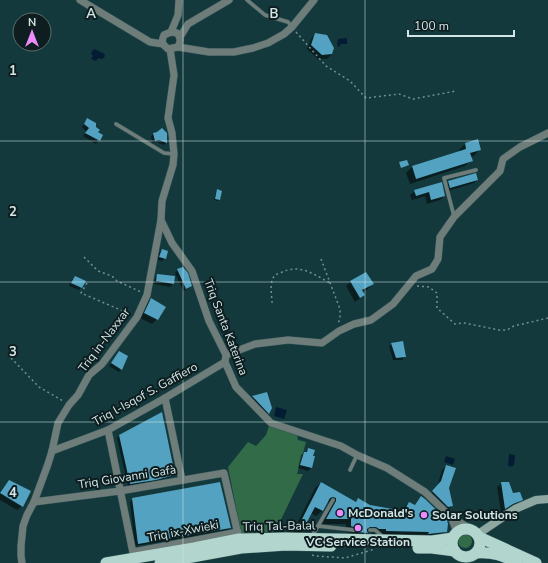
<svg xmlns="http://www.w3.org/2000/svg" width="548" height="563" font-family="'Nunito Sans',sans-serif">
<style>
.green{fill:#326b48}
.water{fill:#041c33}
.shadow{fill:#0007}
.building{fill:#53a2c2}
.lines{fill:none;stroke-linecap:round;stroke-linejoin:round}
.service-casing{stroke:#325557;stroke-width:4.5}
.minor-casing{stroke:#325557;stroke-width:8}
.secondary-casing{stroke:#325557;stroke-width:9}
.trunk-casing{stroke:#325557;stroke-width:12}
.path{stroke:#728f91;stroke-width:1.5;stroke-dasharray:2 3;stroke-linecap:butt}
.service{stroke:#6e7d79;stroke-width:3.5}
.minor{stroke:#6e7d79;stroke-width:7}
.secondary{stroke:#8ea7a1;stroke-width:8}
.trunk{stroke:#b2d6ce;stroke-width:11}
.grid{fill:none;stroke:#d2e6e7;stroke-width:1;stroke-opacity:0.55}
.poi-dot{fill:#ec8cfa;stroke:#0e1d1f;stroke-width:1.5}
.labels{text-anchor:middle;stroke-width:4;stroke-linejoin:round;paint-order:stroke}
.street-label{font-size:12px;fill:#d2e6e7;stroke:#0e1d1f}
.poi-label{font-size:12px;font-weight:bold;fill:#d2e6e7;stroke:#0e1d1f;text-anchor:start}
.grid-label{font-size:13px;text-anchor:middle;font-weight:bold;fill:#d2e6e7;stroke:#0e1d1f;stroke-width:4;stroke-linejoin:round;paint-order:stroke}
</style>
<rect width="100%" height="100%" fill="#13393c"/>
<g class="green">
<polygon points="269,426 297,435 298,440 306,442 297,474 303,474 275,532 241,533 228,467 248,442 256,446 266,435"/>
<circle cx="465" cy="541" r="7"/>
</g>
<g class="water">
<polygon points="347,38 347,44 341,44 339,47 337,46 338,39"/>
<polygon points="94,49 103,53 105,55 104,58 101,59 98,58 96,61 91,59 93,56 91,53"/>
<polygon points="276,407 287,410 284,419 274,416"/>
<polygon points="509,454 515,455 514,465 510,467 508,465"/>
<polygon points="446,456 455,459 453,465 444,462"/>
</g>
<g class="shadow">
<polygon points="315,34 332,54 327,59 318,59 307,49 311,39"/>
<polygon points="87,120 97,132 102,135 96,144 83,136 87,132 82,127"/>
<polygon points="153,134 166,142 164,145 156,142 152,143 151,136"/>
<polygon points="465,144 480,149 474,156 470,157 471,160 465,166 410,184 406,173 412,167 460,152 459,150"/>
<polygon points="477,180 474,183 447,191 446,184 449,182"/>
<polygon points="441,184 444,196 440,200 427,204 425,196 412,200 410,195 415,191"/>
<polygon points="217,191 219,199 218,201 214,200 216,192"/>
<polygon points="162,250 165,258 162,261 157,260 159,253"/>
<polygon points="178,270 191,286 188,289 183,291 175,273"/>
<polygon points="158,275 173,284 170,287 154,284 155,278"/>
<polygon points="75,277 81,287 79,290 69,286 72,280"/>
<polygon points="351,281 372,284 368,289 362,292 364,295 359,299 355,302 346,286"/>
<polygon points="151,299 157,319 152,324 140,318 147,303"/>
<polygon points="392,344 405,357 402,360 393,360 389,346"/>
<polygon points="119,352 121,369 119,372 109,366"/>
<polygon points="266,393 271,408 268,413 264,417 248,401 252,397"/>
<polygon points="120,435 174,475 171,477 152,482 128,486 117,438"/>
<polygon points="308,449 312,456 314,457 311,468 308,471 298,468 301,455 304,453 305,453"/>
<polygon points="446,466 448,488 452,506 447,510 428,497 437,487 442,470"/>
<polygon points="9,481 22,506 17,510 0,500 0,492"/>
<polygon points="321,483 355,502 358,499 369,506 402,512 403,508 409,503 414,506 421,498 446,531 440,537 373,534 370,532 368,532 362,538 352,536 351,533 346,532 346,524 322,524 331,507 330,503 327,502 322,511 316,516 311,513 303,531 297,536 292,536 295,528 315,488"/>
<polygon points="502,483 512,494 521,499 517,504 507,508 501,512 497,487"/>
<polygon points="133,499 230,528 228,531 135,546 130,502"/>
</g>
<g class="building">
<polygon points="315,33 327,35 334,48 332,54 322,55 311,45"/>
<polygon points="87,118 96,123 96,127 100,130 98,132 103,135 100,141 85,133 89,128 84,124"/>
<polygon points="162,128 167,133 167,143 159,140 155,141 153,133 157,132"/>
<polygon points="478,139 481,150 470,153 473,161 416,179 412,166 466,149 465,143"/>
<polygon points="407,160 409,165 401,168 399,162"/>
<polygon points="476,173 478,180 450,188 448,181"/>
<polygon points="442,182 445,196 431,200 429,192 416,196 414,190"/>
<polygon points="217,189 222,191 220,200 215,199"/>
<polygon points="162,249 168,251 166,259 159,257"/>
<polygon points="183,267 188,273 192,286 186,289 177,269"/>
<polygon points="366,272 374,284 362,290 365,295 360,298 350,281"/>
<polygon points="157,274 175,276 174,284 156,281"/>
<polygon points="75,276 86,281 82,288 71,283"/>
<polygon points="151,298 166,307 158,320 144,313"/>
<polygon points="403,341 406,357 396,358 391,343"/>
<polygon points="119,351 128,356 122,370 111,363"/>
<polygon points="267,392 272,408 269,414 252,396"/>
<polygon points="162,412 175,475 156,480 130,484 119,435"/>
<polygon points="308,448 315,450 313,456 315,456 312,468 300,465 304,452 307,452"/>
<polygon points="446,465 456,468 449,488 453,506 448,507 432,491 441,481"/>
<polygon points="9,480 31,491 23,507 0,493"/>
<polygon points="220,482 231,528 138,544 132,498"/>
<polygon points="321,482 356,502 358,498 370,505 404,511 409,502 415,505 421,496 425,499 447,520 448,524 447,532 428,534 429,532 386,531 386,529 379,529 376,527 370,527 367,529 367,531 368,533 356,532 357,530 356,528 351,526 351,519 326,519 336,501 336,498 333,497 330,498 323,511 315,507 307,522 304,531 297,531 301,521"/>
<polygon points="501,482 509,482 513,493 520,492 523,500 513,504 505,509"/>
</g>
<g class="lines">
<g class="service-casing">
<g id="service">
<polyline points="247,0 265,15 288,22 292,27"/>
<polyline points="116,124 164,153 174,154"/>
<polyline points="454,216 444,178 476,170"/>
<polyline points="350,470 357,455"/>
<polyline points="318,526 333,500"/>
<polyline points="370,530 375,530 383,537"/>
<polyline points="312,536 318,526 354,530"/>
</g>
</g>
<g class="minor-casing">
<g id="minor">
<polyline points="80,0 150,42 163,44"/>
<polyline points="171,32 178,15 179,0"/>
<polyline points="180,37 188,24 229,0"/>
<path d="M178 47C181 41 181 38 177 33L171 32 164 35C161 42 162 44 168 49L178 47 209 52H234L253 48 268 43 284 34 292 27 314 0"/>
<polyline points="161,220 172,243 192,271 209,321 226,355 225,362 236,387 271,423 341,446 357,455 387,468 425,492 451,517 472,530"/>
<polyline points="226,355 255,344 288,340 322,343 339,331 354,324 371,320 393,304 416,276 432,269 438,259 440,237 454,217 500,171 503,159 520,147 548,133"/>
<polyline points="165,398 182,480"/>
<polyline points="108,430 134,558"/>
<polyline points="52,451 108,430 165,398 225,362"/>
<polyline points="34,502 120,491 224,473 239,539"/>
<polyline points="451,517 457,532"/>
<polyline points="133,552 238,532"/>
<polyline points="22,563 21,556 21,546 23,526 27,515 34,502 48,464 52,451 58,423 69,405 78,395 89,375 102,364 137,317 147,295 161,220 162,201 173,165 174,154 172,133 168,118 174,75 170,49"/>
</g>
</g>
<g class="secondary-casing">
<polyline id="secondary" points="478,534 515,509 536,500 548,499"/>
</g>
<g class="trunk-casing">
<g id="trunk">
<circle cx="466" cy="543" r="14"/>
<polyline points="479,537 536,563"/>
<polyline points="418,548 432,548 455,551"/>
<path d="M476 553C494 552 502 555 517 563"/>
<polyline points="106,563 194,548 239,539 285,538 432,541 453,538"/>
<polyline points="160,563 241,548 286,545 331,546"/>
</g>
</g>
<g class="path">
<polyline points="296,32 326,66 350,81 366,98 399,94 413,99 456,91"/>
<polyline points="84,257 98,271 112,276 117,281 141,292"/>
<polyline points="321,259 340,309 340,319 338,323"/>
<polyline points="87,283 81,293 130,314"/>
<polyline points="417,286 429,287 437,293 437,308 455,324 464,323 499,330 507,330 514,326 548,318"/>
<path d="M272 303C272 297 270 287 272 281 273 276 276 274 280 273 300 263 313 274 330 283"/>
<polyline points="11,358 39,387 63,401"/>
<polyline points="312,555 315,556 345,558 375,549"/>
</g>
<use href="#service" class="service"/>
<use href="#minor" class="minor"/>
<use href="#secondary" class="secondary"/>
<use href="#trunk" class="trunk"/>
</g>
<path class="grid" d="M183 0V563M365 0V563M0 141H548M0 282H548M0 422H548"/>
<g class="poi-dot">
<circle cx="340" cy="513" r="4"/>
<circle cx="424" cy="515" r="4"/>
<circle cx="358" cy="528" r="4"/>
</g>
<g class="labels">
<g class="street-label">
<text transform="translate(226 327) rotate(69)" y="4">Triq Santa Katerina</text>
<text transform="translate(104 340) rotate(-53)" y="4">Triq in-Naxxar</text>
<text transform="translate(145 394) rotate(-29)" y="4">Triq l-Isqof S. Gaffiero</text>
<text transform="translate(127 477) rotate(-9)" y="4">Triq Giovanni Gafà</text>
<text transform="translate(279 526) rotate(-1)" y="4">Triq Tal-Balal</text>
<text transform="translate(183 531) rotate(-11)" y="4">Triq ix-Xwieki</text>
</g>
<g class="poi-label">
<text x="348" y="517">McDonald's</text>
<text x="432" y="519">Solar Solutions</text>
<text x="358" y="546" text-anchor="middle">VC Service Station</text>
</g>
</g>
<g class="grid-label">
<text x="91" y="18">A</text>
<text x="274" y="18">B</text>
<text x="13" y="75">1</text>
<text x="13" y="216">2</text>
<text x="13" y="356">3</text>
<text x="13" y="497">4</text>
</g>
<g transform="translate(32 32)"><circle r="19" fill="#0e1d1f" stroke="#5c6d6f"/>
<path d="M0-3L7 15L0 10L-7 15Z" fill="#ec8cfa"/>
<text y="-6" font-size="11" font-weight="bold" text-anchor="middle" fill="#d2e6e7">N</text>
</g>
<path d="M408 30v6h106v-6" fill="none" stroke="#d2e6e7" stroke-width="2"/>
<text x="414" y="30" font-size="12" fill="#d2e6e7" stroke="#0e1d1f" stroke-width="3" paint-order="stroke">100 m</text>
</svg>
